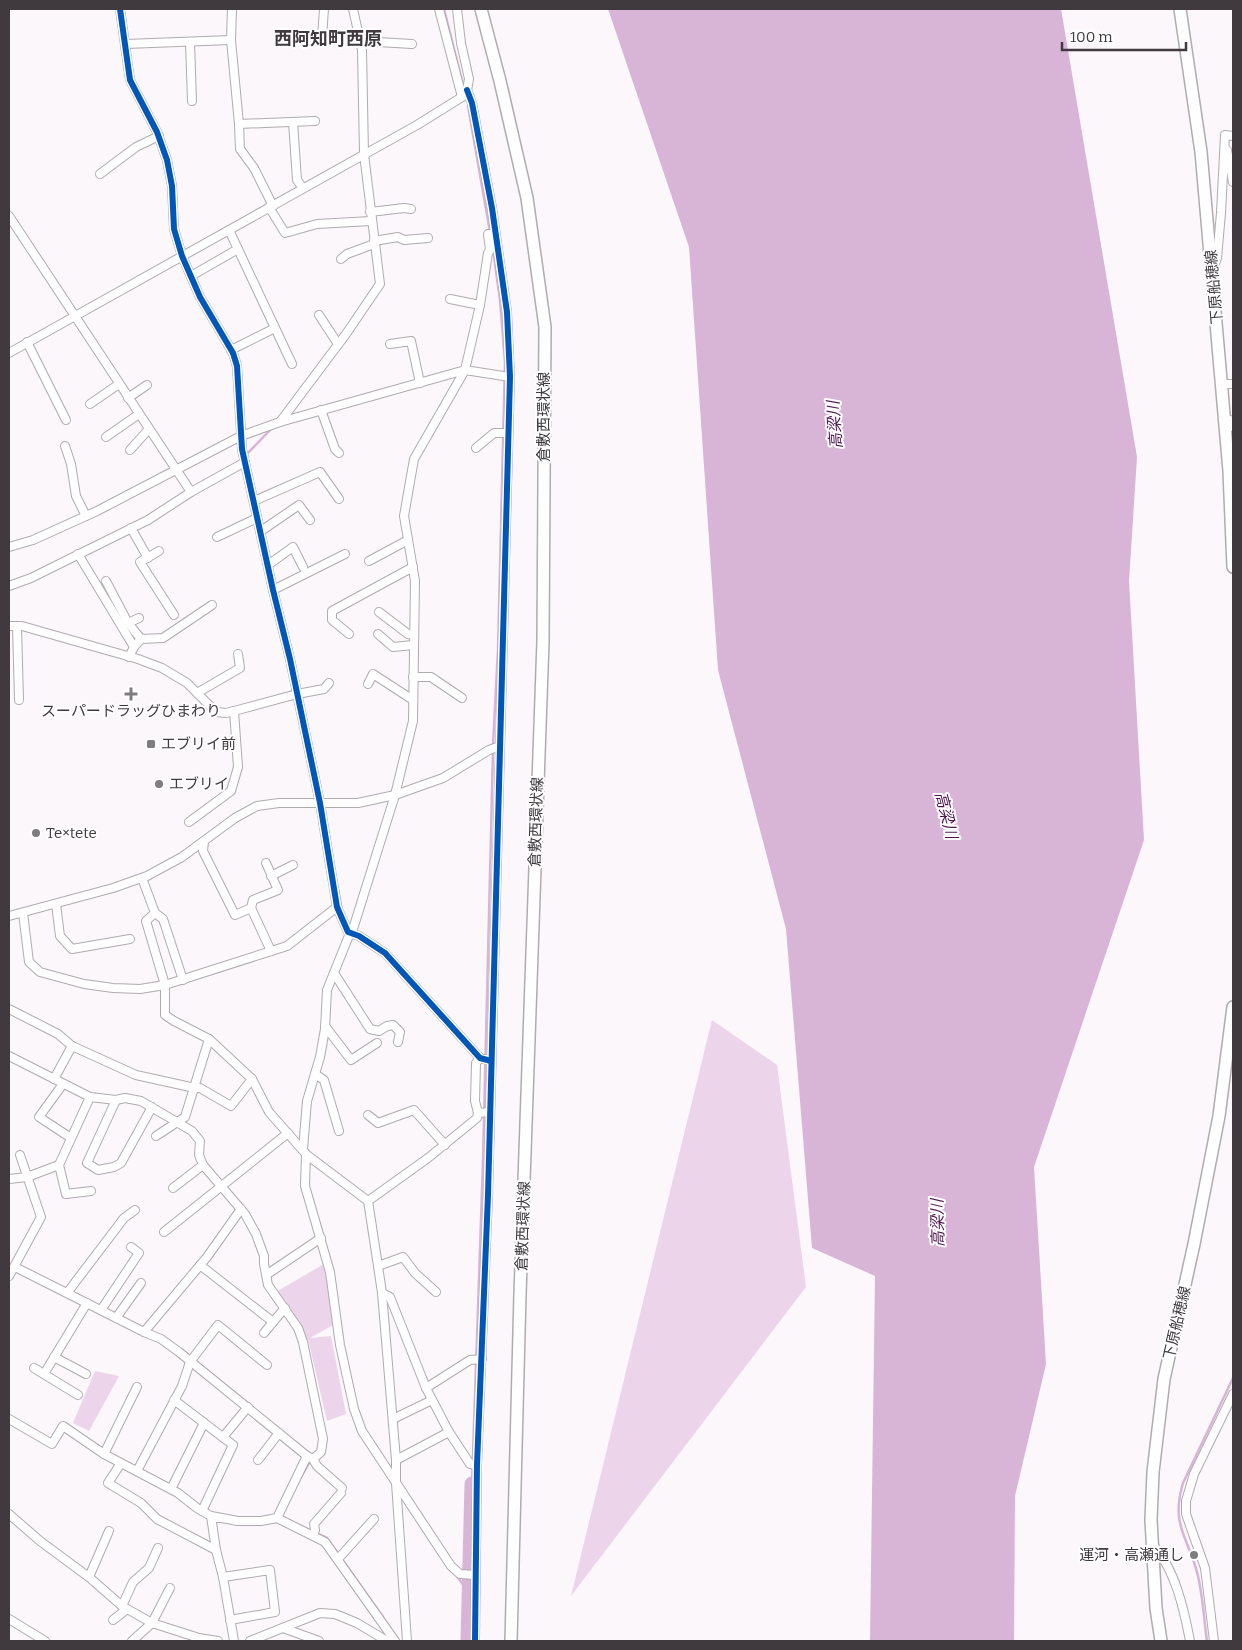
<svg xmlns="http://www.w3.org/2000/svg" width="1242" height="1650" font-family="Bitter,'Noto Sans JP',serif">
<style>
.green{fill:#ecd5ea}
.water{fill:#d8b4d7}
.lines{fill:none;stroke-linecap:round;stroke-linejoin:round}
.stream{stroke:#d8b4d7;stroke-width:2.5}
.river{stroke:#d8b4d7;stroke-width:15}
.street-casing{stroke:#b0abaf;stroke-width:10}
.secondary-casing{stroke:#b0abaf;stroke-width:14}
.street{stroke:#fefefe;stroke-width:8}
.secondary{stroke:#fefefe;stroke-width:11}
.cycleway-casing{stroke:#fff;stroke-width:9}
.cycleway{stroke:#0057b8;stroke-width:6}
.poi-dot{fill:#817c81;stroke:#fff;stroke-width:2}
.labels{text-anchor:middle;stroke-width:4;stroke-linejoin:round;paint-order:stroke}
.street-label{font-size:15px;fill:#403a3f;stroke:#fff}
.poi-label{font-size:15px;fill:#403a3f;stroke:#fff;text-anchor:start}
.water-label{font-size:16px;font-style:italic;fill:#501551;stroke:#fff}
.quarter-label{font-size:18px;font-weight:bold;fill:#403a3f;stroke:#fff}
</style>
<rect width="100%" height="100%" fill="#fbf7fb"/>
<g class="green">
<polygon points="712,1020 777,1065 806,1287 571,1596"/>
<polygon points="324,1264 333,1325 310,1338 331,1336 346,1414 327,1421 308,1339 302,1342 274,1293"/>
<polygon points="95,1371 119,1376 89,1431 73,1423"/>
</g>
<polygon class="water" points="608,9 1061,9 1137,457 1129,581 1144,840 1034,1167 1046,1364 1015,1496 1014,1641 870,1641 875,1276 812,1248 786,929 718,670 689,247"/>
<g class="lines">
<g class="stream">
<polyline points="444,9 463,85"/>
<polyline points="468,106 490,232"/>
<polyline points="493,249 500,300 505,362 498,649 493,745"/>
<polyline points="247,457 247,454 272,428"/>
<polyline points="338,889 342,911"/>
<polyline points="319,1073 326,1045"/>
<polyline points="298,1482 309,1463"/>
<polyline points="472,1484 483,1161 493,751"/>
<polyline points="288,1520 327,1538 383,1617"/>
<polyline points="454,1572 469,1593"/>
<path d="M1207 1641C1204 1620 1203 1597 1198 1576 1189 1537 1170 1527 1183 1483L1233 1378"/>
</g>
<polyline class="river" points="468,1641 472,1484"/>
<g class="street-casing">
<g id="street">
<polyline points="120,9 130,80 157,132 167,160 172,186 174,229 182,256 200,297 233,353 237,366 242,449 273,590 290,659 320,803 337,907 348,932 359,936 385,953 480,1058 491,1061"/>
<polyline points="232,9 231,40 239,124 315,121"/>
<polyline points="439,9 462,97"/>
<polyline points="322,37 324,9"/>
<polyline points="361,41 412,44"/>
<polyline points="190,42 192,101"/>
<polyline points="126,44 231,40"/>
<polyline points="467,90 472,103 492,208 507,312 510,377 488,1195 477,1465 475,1641"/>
<polyline points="293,122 297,180 303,188"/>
<polyline points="239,124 240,149 254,168 273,206"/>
<polyline points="1227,150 1233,182"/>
<polyline points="100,174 136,147 159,136"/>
<polyline points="269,207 285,233 317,224 371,221"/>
<polyline points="370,212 404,208 411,209"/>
<polyline points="9,216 191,492"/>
<polyline points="229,230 292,364"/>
<polyline points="374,241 398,237 404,240 428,238"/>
<polyline points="341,259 347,254 374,244"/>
<polyline points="1213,269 1217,258 1221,213 1225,135 1233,136"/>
<polyline points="191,276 238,249"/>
<polyline points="450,299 480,305"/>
<polyline points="319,315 338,344"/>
<polyline points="27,342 66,420"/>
<polyline points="390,344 411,341 420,383"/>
<polyline points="231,350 275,328"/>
<polyline points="9,353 417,125 462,97 467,90 469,79 461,43 457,9"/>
<polyline points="1221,384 1233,384"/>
<polyline points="128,398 147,385"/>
<polyline points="90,404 119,384"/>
<polyline points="321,410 335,449 339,453"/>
<polyline points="1224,419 1230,420 1233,427"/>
<polyline points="280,422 346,334 380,284 364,154 362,50 353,9"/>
<polyline points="106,437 139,414"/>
<polyline points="65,446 71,464 76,496 86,516"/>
<polyline points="476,448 494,433 508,433"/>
<polyline points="130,450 149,429"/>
<polyline points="254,501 320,472 339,499"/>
<polyline points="131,528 148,558"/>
<polyline points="261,531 299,505 310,520"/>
<polyline points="217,537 257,518"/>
<polyline points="9,547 33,540 97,511 241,436 280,422 465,370 510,377"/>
<polyline points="159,551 140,562 174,615"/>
<polyline points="78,554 134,647 129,657"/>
<polyline points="369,561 408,540"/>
<polyline points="268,565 293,547 303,567"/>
<polyline points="106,581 128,623 141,639"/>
<polyline points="9,586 31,578 148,520 191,492 245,462"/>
<polyline points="273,590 345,554"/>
<polyline points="379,612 408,634 413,635"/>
<polyline points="128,623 139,618"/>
<polyline points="9,626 22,626 138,659 162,668 187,683 216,712 226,713 234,711 297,694 324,689 329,683"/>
<polyline points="17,626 19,700"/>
<polyline points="349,634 332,620 332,611 413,567"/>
<polyline points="378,634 393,647 413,645"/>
<polyline points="134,647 141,639 163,638 212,605"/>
<polyline points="413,677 431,677 462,698"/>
<polyline points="368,684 373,674 413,700"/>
<polyline points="197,693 240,668 238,654"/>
<polyline points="189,822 231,791 238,767 234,711"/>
<polyline points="204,841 203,851 235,915 251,908 271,951"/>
<polyline points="271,876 293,865"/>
<polyline points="142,878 155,913 163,919 183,980"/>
<polyline points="56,904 60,936 72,949 130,939"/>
<polyline points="251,908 253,900 278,890 266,863"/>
<polyline points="23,913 29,962 40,972 84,984 113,988 140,989 165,985 287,946 337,907"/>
<polyline points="155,913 146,921 165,985 165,1015 174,1021 209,1039 252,1079 269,1112 306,1154 305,1186 330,1272 340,1345 354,1409 362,1431 451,1566 460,1574 475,1575"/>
<polyline points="9,916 113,888 147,876 182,857 235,818 257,806 279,803 358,803 395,795 443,778 489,750 500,746"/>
<polyline points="334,973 370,1029 379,1031 387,1026 393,1025 400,1032 398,1042"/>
<polyline points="9,1009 58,1034 72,1046 136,1075 195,1088 200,1088 231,1106 252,1079"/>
<polyline points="325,1026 351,1060 377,1043"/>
<polyline points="9,1056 90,1097 116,1100 125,1098 141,1101 192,1131 200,1141 199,1155 203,1165 245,1214 256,1234 264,1256 264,1264 268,1285 298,1328 303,1342 323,1439 321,1452 313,1459 307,1456 277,1518"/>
<polyline points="315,1074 324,1080 339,1131"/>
<polyline points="54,1079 72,1046"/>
<polyline points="63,1084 39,1117 71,1138"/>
<polyline points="90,1097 59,1165 66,1194 91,1191"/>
<polyline points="116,1100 87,1163 98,1170 114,1167 121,1163 152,1107"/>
<polyline points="478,1113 475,1101 476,1063 480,1058"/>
<polyline points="368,1115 378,1123 414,1110 445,1145"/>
<polyline points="156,1136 185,1117 209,1039"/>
<polyline points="303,1149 307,1101 320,1057 325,1029 327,990 348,938 353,929 395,795 413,721 415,581 404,516 414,459 465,370 480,305 488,253 490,250 488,234 495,234"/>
<polyline points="307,1155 368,1201 378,1266"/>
<polyline points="9,1179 27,1177 59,1165"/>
<polyline points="173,1188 203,1165"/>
<polyline points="368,1201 428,1158 477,1118 478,1113 490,1112"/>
<polyline points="164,1232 288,1133"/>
<polyline points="200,1265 273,1322 285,1308"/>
<polyline points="15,1267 144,1332 207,1257 241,1209"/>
<polyline points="266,1275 321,1238"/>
<polyline points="9,1276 41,1217 20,1155"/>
<polyline points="67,1293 124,1218 135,1210"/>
<polyline points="382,1293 390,1297 426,1388 449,1432 470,1464 477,1465"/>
<polyline points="101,1310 139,1253 131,1247"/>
<polyline points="116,1318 141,1283"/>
<polyline points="144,1332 161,1339 179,1352 307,1456"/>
<polyline points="264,1333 273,1322"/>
<polyline points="54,1357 86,1374"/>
<polyline points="34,1368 78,1395"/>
<polyline points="44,1374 87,1303"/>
<polyline points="426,1388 470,1360 482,1359"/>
<polyline points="174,1400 233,1445 202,1511"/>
<polyline points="9,1419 52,1444 63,1426 104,1454 178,1493 197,1508 211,1516"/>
<polyline points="393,1419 432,1400"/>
<polyline points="223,1437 248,1407"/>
<polyline points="104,1454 137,1387"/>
<polyline points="313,1459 317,1466 342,1488"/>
<polyline points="258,1460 279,1433"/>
<polyline points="396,1460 449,1432"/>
<polyline points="121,1463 108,1483 141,1503 157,1519 216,1550"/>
<polyline points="137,1471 182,1386 190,1362 218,1325 267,1365"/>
<polyline points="171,1489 204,1423"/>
<polyline points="9,1514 40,1541 90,1578 122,1606 152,1623 199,1638 218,1641"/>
<polyline points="313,1535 315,1530 314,1524 341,1493"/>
<path d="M1153 1545C1175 1569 1184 1609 1190 1641"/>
<polyline points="338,1559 374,1519"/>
<polyline points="89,1577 109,1531"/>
<polyline points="223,1577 270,1570 275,1612 230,1620"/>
<polyline points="122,1606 133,1582 149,1568 158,1548"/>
<polyline points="9,1619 45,1641"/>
<polyline points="113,1620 127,1609"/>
<polyline points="283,1628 319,1641"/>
<polyline points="132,1641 152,1623 170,1588"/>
<polyline points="234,1641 223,1577 216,1550 211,1516 238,1521 261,1521 277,1518 325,1542 395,1641"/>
<polyline points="250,1641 320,1613 335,1614 357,1623 387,1641"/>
<polyline points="407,1641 396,1483 396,1460 382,1293 378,1266 403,1257 415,1273 436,1292"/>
<polyline points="1214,1641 1205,1568 1186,1514 1186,1501 1194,1474 1233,1394"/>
</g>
</g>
<g class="secondary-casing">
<g id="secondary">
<polyline points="481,9 500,81 527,198 545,327 543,641 520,1294 511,1641"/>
<polyline points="1180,9 1201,152 1229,471 1233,567"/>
<polyline points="1161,1641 1156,1608 1151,1520 1153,1472 1164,1379 1194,1244 1219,1116 1233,1007"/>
</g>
</g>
<use href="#street" class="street"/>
<use href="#secondary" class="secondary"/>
<g class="cycleway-casing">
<g id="cycleway">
<polyline points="120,9 130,80 157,132 167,160 172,186 174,229 182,256 200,297 233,353 237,366 242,449 273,590 290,659 320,803 337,907 348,932 359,936 385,953 480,1058 491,1061"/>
<polyline points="467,90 472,103 492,208 507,312 510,377 488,1195 477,1465 475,1641"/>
</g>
</g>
<use href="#cycleway" class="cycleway"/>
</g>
<g class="poi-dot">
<path d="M128.5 686.5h5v5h5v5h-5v5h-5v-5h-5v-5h5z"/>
<rect x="146" y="739" width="10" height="10" rx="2.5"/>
<circle cx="159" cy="784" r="5"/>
<circle cx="36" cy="833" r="5"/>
<circle cx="1194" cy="1555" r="5"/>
</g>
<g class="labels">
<g class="street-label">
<text transform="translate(1214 287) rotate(-95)" y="5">下原船穂線</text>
<text transform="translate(544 417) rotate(-90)" y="5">倉敷西環状線</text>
<text transform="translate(536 822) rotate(-88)" y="5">倉敷西環状線</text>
<text transform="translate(523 1226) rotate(-88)" y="5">倉敷西環状線</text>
<text transform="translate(1177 1323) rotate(-77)" y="5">下原船穂線</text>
</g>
<g class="poi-label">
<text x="131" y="716" text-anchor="middle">スーパードラッグひまわり</text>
<text x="161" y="749">エブリイ前</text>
<text x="169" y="789">エブリイ</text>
<text x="46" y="838">Te×tete</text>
<text x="1184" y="1560" text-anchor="end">運河・高瀬通し</text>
</g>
<g class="water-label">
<text transform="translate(834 425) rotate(-94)" y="6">高梁川</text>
<text transform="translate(947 815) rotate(76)" y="6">高梁川</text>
<text transform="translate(937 1223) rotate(-91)" y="6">高梁川</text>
</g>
<g class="quarter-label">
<text x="328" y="45">西阿知町西原</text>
</g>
</g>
<rect width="1242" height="1650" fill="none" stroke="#403a3f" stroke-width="20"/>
<path d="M1062 42v8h124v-8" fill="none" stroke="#403a3f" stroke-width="2.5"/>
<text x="1070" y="42" font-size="15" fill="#403a3f" stroke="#ffffff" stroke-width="4" paint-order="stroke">100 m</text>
</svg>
